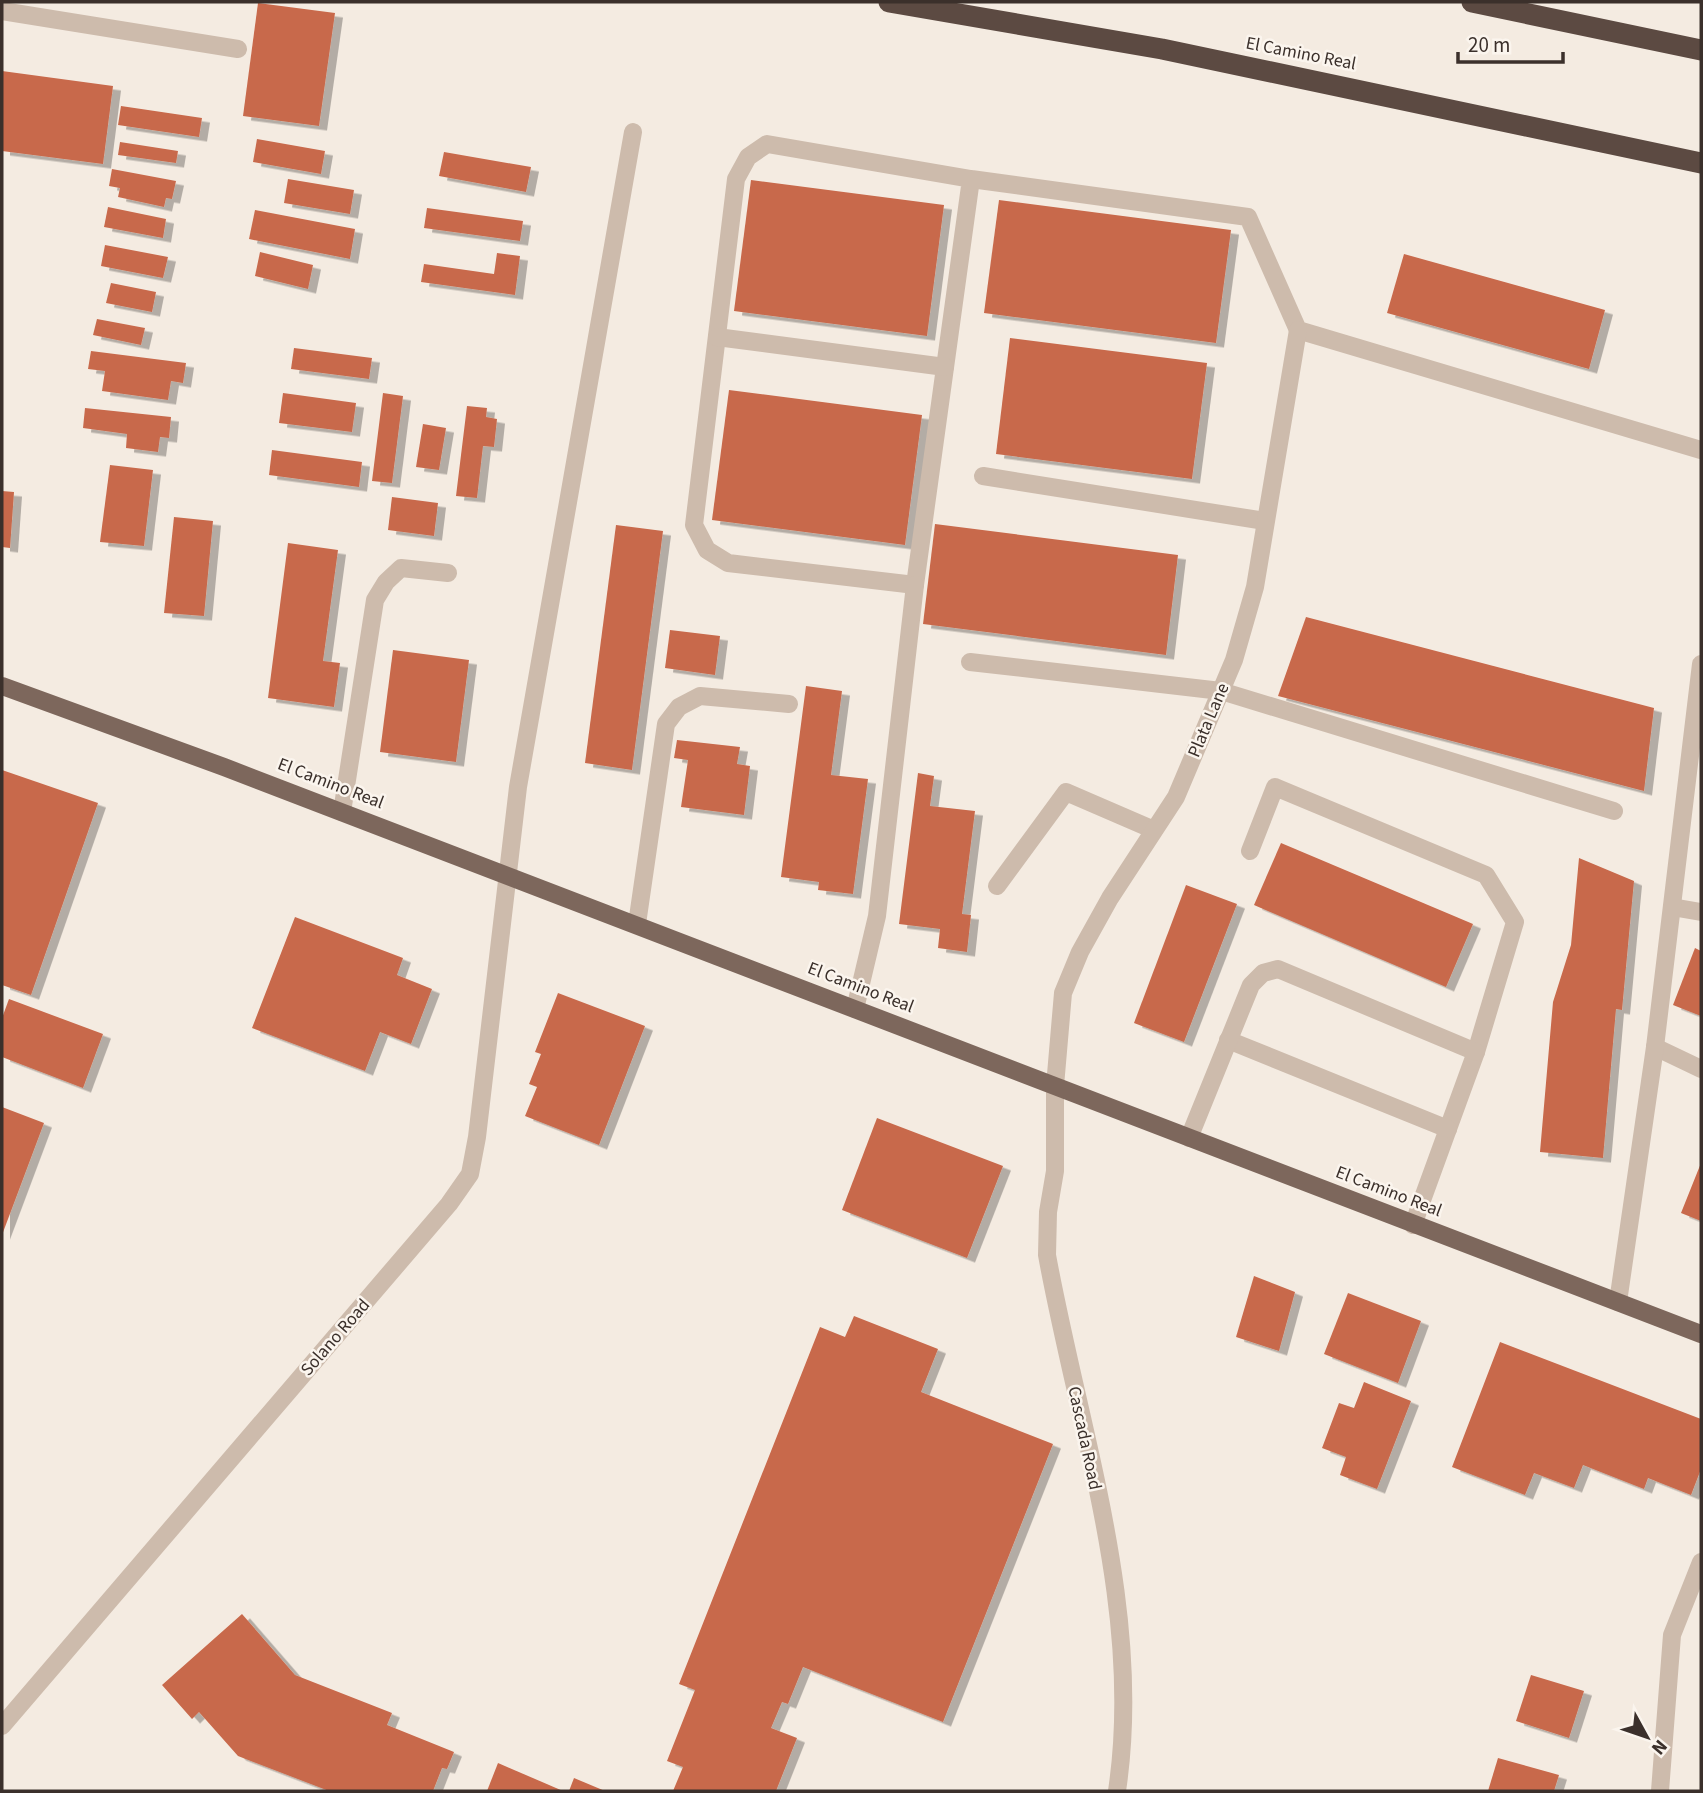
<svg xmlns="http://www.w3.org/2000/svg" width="1703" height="1793" font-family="'Source Sans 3',sans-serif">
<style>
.building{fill:#c8694b;filter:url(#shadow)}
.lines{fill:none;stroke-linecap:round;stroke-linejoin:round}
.minor{stroke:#cdbbac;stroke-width:18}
.major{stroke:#7d675c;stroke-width:18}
.highway{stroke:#5c4a42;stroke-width:21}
.labels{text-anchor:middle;stroke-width:5;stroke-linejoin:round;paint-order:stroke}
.street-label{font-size:18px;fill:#3b302b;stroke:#fbf5ee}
</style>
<defs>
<filter id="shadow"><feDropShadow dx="8" dy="4.5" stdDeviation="0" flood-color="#0004"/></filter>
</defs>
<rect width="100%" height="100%" fill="#f4ebe1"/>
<g class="building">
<polygon points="258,3 335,13 319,126 243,116"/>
<polygon points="2,71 113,86 103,164 2,151"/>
<polygon points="121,106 202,118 199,137 118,125"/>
<polygon points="257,139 325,151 321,174 253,162"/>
<polygon points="120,142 178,151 176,163 118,155"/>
<polygon points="444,152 531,167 526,192 439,176"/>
<polygon points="112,169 176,181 172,199 166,198 164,207 118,197 120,188 109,186"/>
<polygon points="288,179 354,190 350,214 284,203"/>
<polygon points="751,180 944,205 927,336 734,311"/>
<polygon points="999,200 1231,230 1216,343 984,313"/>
<polygon points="108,207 166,219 163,238 104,227"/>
<polygon points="427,208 523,221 520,241 424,228"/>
<polygon points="255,210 355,229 350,259 249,239"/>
<polygon points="105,245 168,257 163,278 101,266"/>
<polygon points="260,252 313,265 308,289 255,276"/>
<polygon points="497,253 520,256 515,295 421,282 424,264 494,274"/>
<polygon points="1404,254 1605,310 1589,369 1387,313"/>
<polygon points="111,283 156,292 152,312 106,303"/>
<polygon points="97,319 145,328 141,345 93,335"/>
<polygon points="1010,338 1207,363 1192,479 996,454"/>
<polygon points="294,348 372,358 369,379 291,369"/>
<polygon points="91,351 186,363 183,383 171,381 168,400 102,391 105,371 88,369"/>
<polygon points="729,390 922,415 905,545 712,520"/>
<polygon points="283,393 356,403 352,432 279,423"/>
<polygon points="383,393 403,396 392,483 372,481"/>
<polygon points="467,406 487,408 486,417 497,419 494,447 483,446 477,498 456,496"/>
<polygon points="85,408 171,417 169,438 160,437 158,452 126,448 127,434 83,428"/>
<polygon points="423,424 446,428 439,470 416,467"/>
<polygon points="272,450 362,462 359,487 269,475"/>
<polygon points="110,465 153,470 144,546 100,542"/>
<polygon points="2,491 14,492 10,548 2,547"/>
<polygon points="392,497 438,503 434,536 388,530"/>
<polygon points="174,517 213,521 204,616 164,613"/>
<polygon points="935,524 1178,555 1166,655 923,624"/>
<polygon points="616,525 663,531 632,770 585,763"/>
<polygon points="288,543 338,550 323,661 340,663 334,707 268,698"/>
<polygon points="1306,617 1654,708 1644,791 1278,696"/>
<polygon points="670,630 720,636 715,675 665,668"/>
<polygon points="393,650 469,660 456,762 380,752"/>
<polygon points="806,686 842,691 831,775 868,779 853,894 818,890 819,882 781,877"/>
<polygon points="677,740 740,747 737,764 750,766 744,815 681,807 688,760 674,758"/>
<polygon points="2,770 98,803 31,995 2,985"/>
<polygon points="918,773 934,776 930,806 975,811 962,914 971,915 967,952 938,948 940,929 899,924"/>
<polygon points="1281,843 1473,924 1446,987 1254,905"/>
<polygon points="1579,858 1634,881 1622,1010 1616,1009 1603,1158 1540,1152 1553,1002 1571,945"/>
<polygon points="1186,885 1237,904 1184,1042 1134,1023"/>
<polygon points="295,917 403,958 397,975 432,989 411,1044 380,1032 365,1071 252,1028"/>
<polygon points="1695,948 1701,951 1701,1016 1673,1005"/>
<polygon points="558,993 645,1026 599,1145 525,1116 537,1087 529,1084 541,1054 535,1052"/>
<polygon points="9,999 103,1034 83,1088 2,1057 2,1018"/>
<polygon points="2,1107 44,1123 2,1235"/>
<polygon points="877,1118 1003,1166 967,1258 842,1210"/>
<polygon points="1701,1163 1701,1221 1681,1213"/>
<polygon points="1254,1276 1295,1292 1279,1351 1236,1337"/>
<polygon points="1348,1293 1421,1321 1398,1383 1324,1354"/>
<polygon points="854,1316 938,1349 921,1392 1053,1444 943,1722 803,1667 788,1704 782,1702 771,1728 797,1738 776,1791 673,1791 683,1767 667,1761 695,1690 679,1684 820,1327 845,1337"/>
<polygon points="1500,1342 1701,1419 1701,1469 1691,1495 1648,1478 1644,1489 1583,1465 1574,1488 1534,1473 1525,1495 1452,1467"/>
<polygon points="1364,1382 1411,1401 1377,1489 1340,1475 1346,1457 1322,1448 1339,1403 1354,1408"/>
<polygon points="242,1614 295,1675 392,1713 387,1725 454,1752 447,1769 442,1768 433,1791 329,1791 238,1756 199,1712 192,1719 162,1685"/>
<polygon points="1531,1675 1584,1691 1569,1738 1516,1721"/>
<polygon points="1498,1758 1559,1775 1554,1791 1488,1791"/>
<polygon points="498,1763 563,1791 487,1791"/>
<polygon points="574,1778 605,1791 569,1791"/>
</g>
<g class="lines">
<g class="minor">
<polyline points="2,11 238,49"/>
<polyline points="971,179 915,585 728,563 707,550 694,525 736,179 748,157 767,144 971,179 1248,217 1298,330 1701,450"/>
<polyline points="717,337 945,367"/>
<polyline points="983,476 1265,521"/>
<polyline points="970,662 1221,691 1614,811"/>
<polyline points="342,812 375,600 386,582 401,568 448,573"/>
<polyline points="1250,851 1275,787 1486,875 1515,922 1476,1052 1413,1225"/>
<polyline points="997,886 1066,792 1154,830"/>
<polyline points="1672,907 1701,912"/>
<polyline points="637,924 666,724 679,707 700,696 789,704"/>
<polyline points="855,1009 877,916 915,585"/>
<polyline points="1228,1040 1448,1129"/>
<polyline points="1655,1047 1701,1069"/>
<polyline points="1189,1138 1251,985 1263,973 1278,969 1476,1052"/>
<polyline points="1618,1302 1655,1047 1701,664"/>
<polyline points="2,1726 449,1204 470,1174 477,1137 518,787 633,132"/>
<path d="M1117 1791C1144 1611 1079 1431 1047 1255L1048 1212 1055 1171V1086L1063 993 1080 952 1110 898 1176 797 1234 660 1255 587 1298 330"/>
<polyline points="1660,1791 1672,1635 1701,1562"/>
</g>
<polyline class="major" points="2,686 224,767 1701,1334"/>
<g class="highway">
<polyline points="889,2 1162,49 1701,163"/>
<polyline points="1472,2 1701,50"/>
</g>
</g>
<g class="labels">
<g class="street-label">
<text transform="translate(1301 53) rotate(11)" y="6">El Camino Real</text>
<text transform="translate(1208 720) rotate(-67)" y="6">Plata Lane</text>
<text transform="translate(331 783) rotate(21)" y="6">El Camino Real</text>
<text transform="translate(861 987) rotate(21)" y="6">El Camino Real</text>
<text transform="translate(1389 1191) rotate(21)" y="6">El Camino Real</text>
<text transform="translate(335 1337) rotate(-49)" y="6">Solano Road</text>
<text transform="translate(1085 1438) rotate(78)" y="6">Cascada Road</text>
</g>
</g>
<rect width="1703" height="1793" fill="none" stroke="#3b302b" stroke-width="7"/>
<g transform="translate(1647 1737) rotate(130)" stroke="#fbf5ee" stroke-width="5" paint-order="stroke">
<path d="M0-5L12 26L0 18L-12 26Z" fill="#3b302b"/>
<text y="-10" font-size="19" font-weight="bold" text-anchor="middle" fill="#3b302b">N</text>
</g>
<path d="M1458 52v10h105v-10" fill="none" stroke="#3b302b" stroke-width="3.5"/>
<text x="1468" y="52" font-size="21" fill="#3b302b" stroke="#fbf5ee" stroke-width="5" paint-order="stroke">20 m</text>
</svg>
